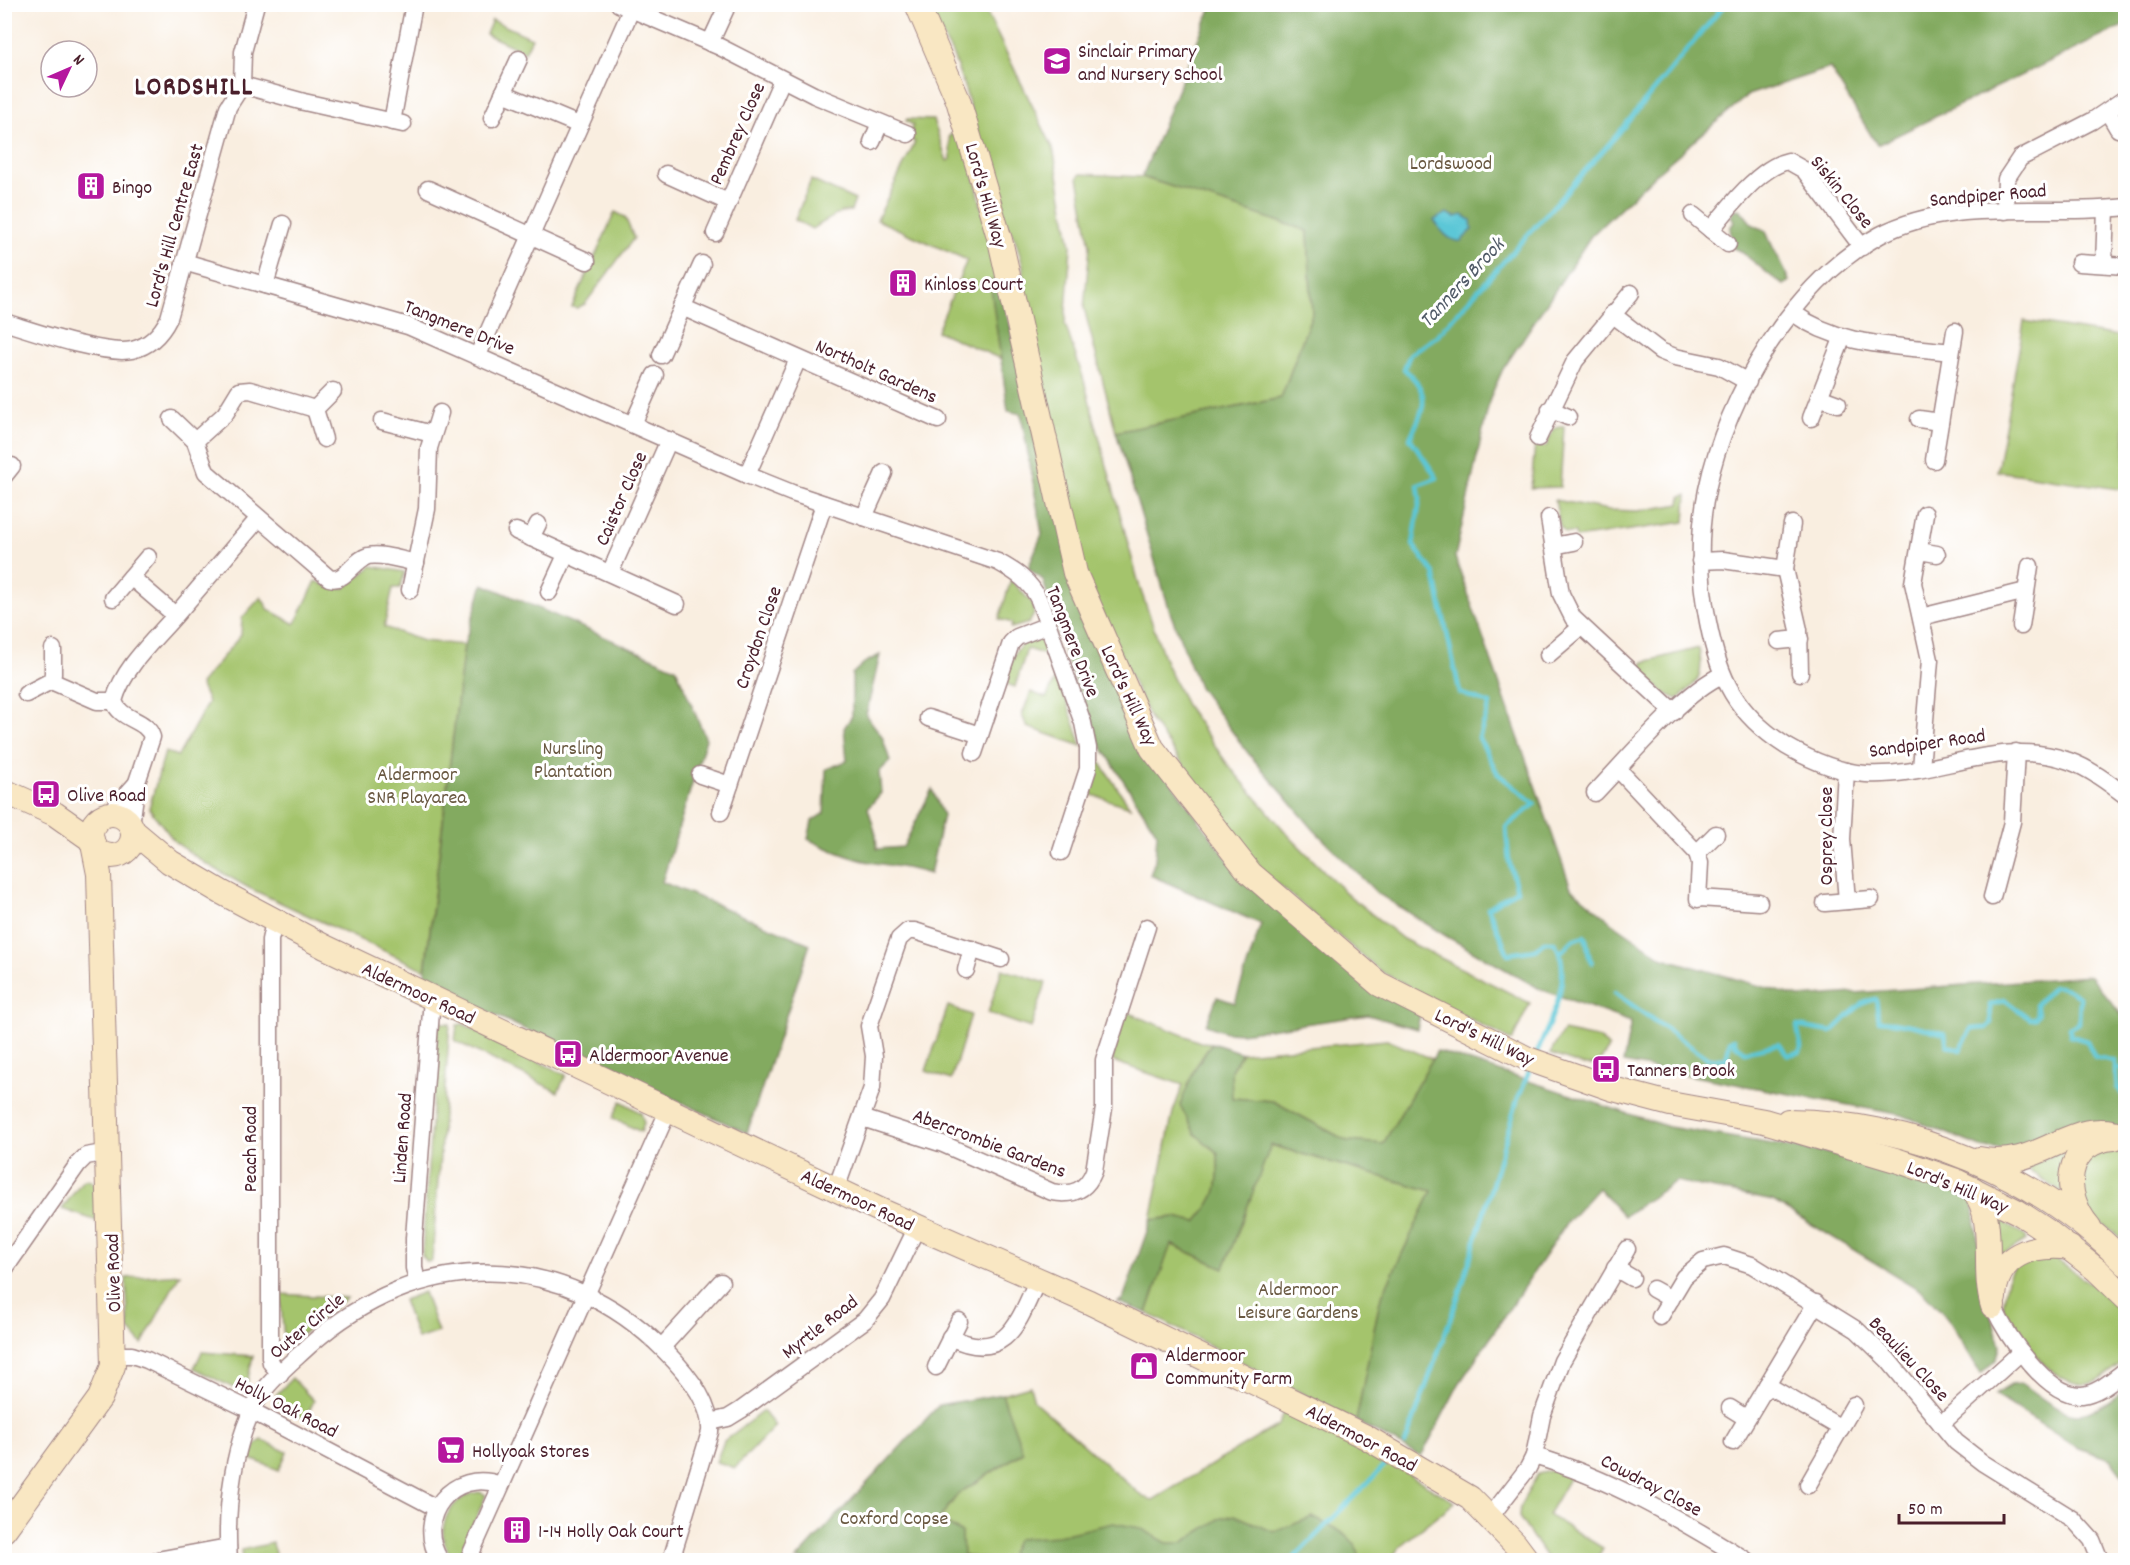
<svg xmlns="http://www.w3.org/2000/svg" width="2130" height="1565" font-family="Dekko,sans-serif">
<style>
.green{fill:#a4c46c;stroke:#77724c;stroke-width:1.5}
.forest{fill:#83aa60;stroke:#666446;stroke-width:1.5}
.water{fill:#5cc7d7;stroke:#537381;stroke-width:1.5}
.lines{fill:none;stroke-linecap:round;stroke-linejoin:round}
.stream{stroke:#5cc7d7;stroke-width:4.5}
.street-casing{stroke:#a28686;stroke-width:19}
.secondary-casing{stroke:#a28686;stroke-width:26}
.street{stroke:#fff;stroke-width:16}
.secondary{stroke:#f9e7c3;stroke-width:24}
.labels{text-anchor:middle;stroke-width:6;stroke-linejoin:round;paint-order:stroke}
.poi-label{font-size:20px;fill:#4a1f2b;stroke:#fff;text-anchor:start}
.street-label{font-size:20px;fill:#4a1f2b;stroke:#fff}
.park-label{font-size:20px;fill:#6a5942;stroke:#fff}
.water-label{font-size:21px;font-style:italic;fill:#505a67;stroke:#fff}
.district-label{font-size:26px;font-weight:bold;letter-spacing:1.5px;fill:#4a1f2b;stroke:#fff}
</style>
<rect width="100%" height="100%" fill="#fff"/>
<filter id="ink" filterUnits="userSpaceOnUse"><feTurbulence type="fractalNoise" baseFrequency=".0167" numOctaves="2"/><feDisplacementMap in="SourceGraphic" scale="12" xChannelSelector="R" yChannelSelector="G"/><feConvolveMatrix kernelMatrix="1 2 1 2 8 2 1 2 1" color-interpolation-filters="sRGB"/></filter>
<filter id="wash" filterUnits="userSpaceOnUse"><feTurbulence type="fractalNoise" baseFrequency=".008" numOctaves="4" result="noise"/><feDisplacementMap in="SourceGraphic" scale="24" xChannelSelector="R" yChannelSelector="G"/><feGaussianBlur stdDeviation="1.35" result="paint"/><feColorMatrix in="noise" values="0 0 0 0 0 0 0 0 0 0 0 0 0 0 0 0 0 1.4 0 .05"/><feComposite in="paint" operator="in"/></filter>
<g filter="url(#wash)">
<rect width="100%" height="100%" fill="#f9eee0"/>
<g class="green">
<polygon points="925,5 983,5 1053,148 1071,246 1065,324 1083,377 1140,588 1166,663 1186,705 1228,765 1290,837 1347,894 1403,939 1530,1003 1512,1041 1380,971 1258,867 1150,719 1084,574 1023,286 1023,266 1016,241 1000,211 965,89 952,53"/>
<polygon points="492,20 532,38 525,52 486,34"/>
<polygon points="907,119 933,120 947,161 951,159 949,136 956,132 972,166 999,280 990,281 1001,359 937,331 967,260 877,220 915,142 908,138 913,125 906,121"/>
<polygon points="1081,174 1142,177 1308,231 1312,314 1281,398 1116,432 1084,308 1090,246 1078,177"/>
<polygon points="811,180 855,200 851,211 841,212 812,229 795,220"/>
<polygon points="615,212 625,217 634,238 585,304 577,308 572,307"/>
<polygon points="2024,321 2125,337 2125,490 1997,471"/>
<polygon points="1560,427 1564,427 1560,487 1531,488 1535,444 1546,447 1553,429"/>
<polygon points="1687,495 1685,522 1576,538 1575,533 1565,533 1560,527 1555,500 1609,510 1638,511 1680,504 1681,496"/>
<polygon points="372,566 405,572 400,588 393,588 384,627 423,641 464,645 425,970 249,888 205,863 175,842 149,808 165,752 178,756 208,702 200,684 241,635 242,618 261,597 269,610 295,624 316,581 329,587 345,588"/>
<polygon points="1011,580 1032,603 1034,614 1029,623 1011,628 1012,623 999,619"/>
<path d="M1038 639 1048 646 1082 746 1027 727 1022 715 1031 692 1046 698 1056 677 1049 656 1027 649 1015 687 1004 683C1011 662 1013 642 1038 639Z"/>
<path d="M1699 648C1704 678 1700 679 1678 699L1664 693 1639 670 1644 662Z"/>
<polygon points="1098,759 1130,807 1089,794"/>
<polygon points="1002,969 1046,983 1031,1028 988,1013"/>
<polygon points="948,1006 971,1015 951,1080 926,1071"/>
<path d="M1124 1011 1200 1042 1212 1043 1195 1068 1203 1142 1218 1153C1219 1187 1219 1197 1196 1222L1175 1217 1151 1220 1173 1112 1183 1085 1112 1061Z"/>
<polygon points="438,1022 450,1024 432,1261 427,1262 422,1255"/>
<polygon points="463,1024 566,1075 558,1092 455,1041 457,1025"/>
<polygon points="1563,1031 1600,1039 1609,1048 1597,1065 1582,1065 1550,1054"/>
<polygon points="1387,1040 1433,1059 1383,1144 1347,1141 1273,1101 1231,1098 1231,1070 1242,1053"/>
<polygon points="621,1101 641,1113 644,1123 641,1132 613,1118"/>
<polygon points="2092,1134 2061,1192 2025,1168"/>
<polygon points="1270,1145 1432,1191 1380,1300 1356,1421 1147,1313 1170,1244 1224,1268"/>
<polygon points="2125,1145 2125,1241 2093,1217 2076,1190 2089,1154"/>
<polygon points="88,1179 97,1186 97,1221 62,1209 82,1181"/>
<polygon points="1998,1218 2026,1237 2026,1240 2007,1252 1992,1257"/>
<path d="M2054 1258 2093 1285 2125 1317V1359C2116 1366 2104 1380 2092 1383 2055 1392 2016 1334 2003 1306 2011 1260 2008 1263 2054 1258Z"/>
<polygon points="180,1274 142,1344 129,1330 126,1278"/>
<polygon points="424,1292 438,1332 417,1339 403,1300"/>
<polygon points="280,1294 347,1298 291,1343 284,1339"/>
<polygon points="202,1352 253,1356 247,1383 237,1390 194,1368"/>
<polygon points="292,1378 314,1401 305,1419 276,1404 276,1395"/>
<polygon points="1030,1386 1034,1401 1143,1497 1153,1500 1278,1425 1287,1407 1346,1437 1455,1502 1401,1545 1390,1560 992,1560 962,1556 939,1520 958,1494 1022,1453 1002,1394"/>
<polygon points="763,1411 775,1426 735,1468 716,1462 724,1441"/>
<polygon points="262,1440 287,1452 279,1470 251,1459 256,1444"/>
<polygon points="1554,1470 1571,1475 1548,1515 1603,1548 1596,1560 1548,1560 1519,1517 1520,1506 1538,1474"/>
<path d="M479 1492 486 1495 458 1560 454 1559C431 1534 447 1497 479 1492Z"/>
<polygon points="273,1543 276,1560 242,1560 241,1550"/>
</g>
<g class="forest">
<polygon points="1212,5 2125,5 2125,25 1877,145 1830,68 1748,95 1659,171 1591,236 1503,369 1490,398 1455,557 1571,888 1614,924 1663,958 1799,997 2090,976 2125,1019 2125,1128 2024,1152 1983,1148 1902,1115 1623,1063 1631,1022 1540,989 1446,936 1377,893 1314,830 1248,753 1199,687 1171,615 1116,432 1281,398 1312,314 1308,231 1142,177"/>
<path d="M1740 209 1752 224 1766 231C1772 249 1783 263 1789 281L1784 285 1777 281 1739 250 1733 248 1730 228 1734 222 1731 215 1734 210Z"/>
<polygon points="999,280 1039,444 1146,748 1236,871 1420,1015 1417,1029 1368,1015 1241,1033 1226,1032 1206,1025 1217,997 1235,1003 1261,924 1150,875 1155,860 1157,833 1100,744 1066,658 1043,580 1028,568 1042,534 1021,414 1008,411 990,281"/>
<polygon points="483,584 676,668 706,739 662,882 810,944 747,1133 424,982 464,645"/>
<path d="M880 655 866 715 882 736 890 761 879 772 881 793 868 808 876 835 877 849 903 847 932 789 943 815 930 874C909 867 891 866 870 862 848 858 828 849 808 839L812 821 824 813 826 769 847 761 844 728 852 716V674L864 663Z"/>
<path d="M1212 1043 1242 1053 1231 1070 1232 1098 1273 1101 1347 1141 1383 1144 1437 1051 1669 1127 1833 1154 1964 1191 1973 1200 1984 1291 2000 1345 1997 1358 1981 1374 1949 1320 1923 1292 1773 1201 1676 1181 1624 1216 1598 1188 1568 1221 1459 1384 1421 1457 1356 1421 1380 1300 1432 1191 1271 1145 1224 1268 1171 1244 1147 1313 1118 1302 1123 1299 1151 1220 1175 1217 1196 1222C1219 1196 1219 1187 1218 1153L1195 1134 1180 1105 1195 1068Z"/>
<path d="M2022 1384C2069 1418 2076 1427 2125 1390V1478L2110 1459 2078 1448 1995 1395 2011 1385Z"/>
<polygon points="1002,1394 1023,1452 958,1494 939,1519 962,1533 963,1556 992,1560 796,1560 939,1405"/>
<path d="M1235 1515 1274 1532 1312 1517C1333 1528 1357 1534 1360 1560H1016L1010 1553 1017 1539 1057 1536 1113 1523 1140 1528 1167 1543H1182L1219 1519Z"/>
</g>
<path class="water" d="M1447 213 1455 217 1463 215 1471 220 1472 230 1461 241C1450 243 1439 229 1434 220Z"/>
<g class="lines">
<g class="stream">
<path d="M1561 952 1573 940 1584 936C1590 945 1586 954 1592 963"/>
<path d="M1615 993 1707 1058 1726 1059 1730 1041 1734 1039 1735 1044 1745 1052 1779 1044 1788 1055 1800 1052 1801 1047 1797 1026 1831 1032C1846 1021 1856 1002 1876 999L1879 1021C1901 1022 1923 1027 1945 1034L1947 1045 1960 1050 1971 1029 1986 1028 1991 1023 1990 1005 2005 1000 2030 1019 2035 1018 2038 1014 2036 1004 2053 987C2062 986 2074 991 2080 998L2079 1023 2069 1028 2071 1036 2087 1041 2095 1057 2115 1061V1067L2126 1071"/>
<path d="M1536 1055C1549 1023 1576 974 1554 942H1544L1535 950 1508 954 1488 908 1517 890 1509 861 1506 827 1535 804 1498 774 1479 738 1490 704 1460 693 1434 573 1413 545 1420 499 1418 485 1437 478 1410 438C1424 408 1433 394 1404 369L1410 354 1437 336 1616 136 1725 4"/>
<polyline points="2115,1068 2117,1087 2126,1098"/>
<polyline points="1405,1444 1461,1289 1517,1101 1530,1069"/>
<polyline points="1056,1560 1074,1557 1089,1560"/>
<polyline points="1292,1560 1387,1463"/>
</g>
</g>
</g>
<g filter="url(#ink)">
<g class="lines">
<g class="street-casing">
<g id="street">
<polyline points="619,4 720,47 814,95 908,134"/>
<polyline points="710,43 728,4"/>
<polyline points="242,85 304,102 403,124"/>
<polyline points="503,93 579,125"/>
<polyline points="2108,112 2118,129"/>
<polyline points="492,118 519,59"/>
<polyline points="392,122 414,4"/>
<polyline points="872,142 880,123"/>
<polyline points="666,174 728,202"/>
<polyline points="428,189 587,261"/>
<path d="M2126 207C2046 217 1954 196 1880 235 1794 282 1726 396 1707 490 1698 534 1699 578 1708 622 1719 679 1736 714 1786 746 1810 760 1838 772 1866 774 1935 778 1999 736 2069 761 2089 768 2109 783 2126 796"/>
<polyline points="2005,211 2006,179 2020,158 2092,121 2126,98"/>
<polyline points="1693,215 1728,244"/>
<path d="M1711 230C1728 208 1760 167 1788 161L1804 170 1862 247"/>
<polyline points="715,233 782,80"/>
<path d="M184 262 408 326 747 475 792 493 998 562C1016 572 1030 581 1039 600L1083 723 1088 748V769L1061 852"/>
<polyline points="2079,263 2126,266"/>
<polyline points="2104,264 2106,209"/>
<polyline points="265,285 283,224"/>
<polyline points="682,307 938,420"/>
<path d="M1793 313C1840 347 1896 345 1951 352"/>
<polyline points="1612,314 1660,351 1675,357 1719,366 1748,382"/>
<path d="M4 322C34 331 104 356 132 350 150 346 161 334 169 318L228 107 242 85 243 52 256 4"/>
<polyline points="478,355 631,10"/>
<polyline points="661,355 702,264"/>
<polyline points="1819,397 1838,404"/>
<polyline points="1550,409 1568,417"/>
<polyline points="1811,418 1842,339"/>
<path d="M172 419 195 441 206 472 329 578C346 583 353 560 368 556 383 553 401 560 416 563"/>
<polyline points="1919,419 1940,422"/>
<polyline points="382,421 432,434"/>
<polyline points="633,424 655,375"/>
<polyline points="1538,438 1575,361 1631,293"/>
<polyline points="324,439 315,409 333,391"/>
<polyline points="195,441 225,414 239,391 250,390 315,409"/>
<polyline points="1934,460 1955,331"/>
<polyline points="747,475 798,359"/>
<polyline points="4,476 12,466"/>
<polyline points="864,517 884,473"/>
<polyline points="1549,518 1561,594 1573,618 1674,712"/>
<polyline points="1792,524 1785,569 1799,630 1800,673"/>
<polyline points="516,531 677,604"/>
<polyline points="531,538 538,524"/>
<polyline points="1553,546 1574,542"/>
<polyline points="1919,551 1937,554"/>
<polyline points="1700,561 1723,560 1785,569"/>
<polyline points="610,573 669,440"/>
<polyline points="131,577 175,615"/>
<polyline points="410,590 427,509 429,448 440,413"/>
<polyline points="549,592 566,555"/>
<polyline points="113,598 148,557"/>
<polyline points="1921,617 2026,591"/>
<polyline points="2021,626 2030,566"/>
<polyline points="1779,641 1800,639"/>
<polyline points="1548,655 1581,627"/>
<polyline points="51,681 97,701 114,701"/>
<polyline points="26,694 51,681 53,674 53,649"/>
<polyline points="928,718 980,735"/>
<polyline points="974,753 1011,643 1017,637 1048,625"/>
<polyline points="1921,768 1930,660 1913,583 1925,514"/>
<polyline points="1618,769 1697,853 1700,863 1698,899"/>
<polyline points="1846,771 1842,839 1847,901"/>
<polyline points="700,775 730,785"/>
<path d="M1595 793C1627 760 1682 693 1722 675"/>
<polyline points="721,812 824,504"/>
<polyline points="109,814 135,785"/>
<path d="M131 825 137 782 152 737C146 718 120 721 114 701 123 668 153 641 175 616 203 583 231 551 259 518"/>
<polyline points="1697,853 1716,834"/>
<polyline points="1992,897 2012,822 2016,752"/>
<polyline points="1699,898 1759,902"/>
<polyline points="1825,903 1871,899"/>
<polyline points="274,922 270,940 270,1357 271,1363 280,1374"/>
<polyline points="966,970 972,949"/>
<path d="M862 1118 943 1144 1052 1192C1072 1196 1086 1191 1094 1171L1104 1108V1060L1147 927"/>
<polyline points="836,1189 872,1088 874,1056 869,1026 899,939 908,931 915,931 1001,959"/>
<polyline points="1615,1268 1632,1278"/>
<polyline points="4,1270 78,1164 86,1156 109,1152"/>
<polyline points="417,1281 414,1268 414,1238 432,998"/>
<polyline points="1653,1289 1671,1299"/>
<path d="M1993 1306C2006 1334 2046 1397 2082 1395 2099 1393 2112 1380 2126 1370"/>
<polyline points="1660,1317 1684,1277 1703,1261 1724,1256 1752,1265 1857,1330 1888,1360 1956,1442 1983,1463 2073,1519 2092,1540 2100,1560"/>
<path d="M950 1337C1007 1365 1019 1320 1038 1279"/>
<polyline points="662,1347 721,1282"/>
<polyline points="114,1355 132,1355 147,1360 248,1409 436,1508"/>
<polyline points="936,1367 959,1321"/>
<polyline points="1767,1385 1841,1428"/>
<polyline points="1730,1408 1746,1418"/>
<polyline points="710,1422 728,1418 741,1410 865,1320 882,1299 917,1227"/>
<polyline points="1941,1424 2021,1352"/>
<polyline points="1733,1442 1816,1303"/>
<path d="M1534 1456C1610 1478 1679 1519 1746 1560"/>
<polyline points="1808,1485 1854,1405"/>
<polyline points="1490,1517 1528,1468 1534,1456 1542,1416 1562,1361 1627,1249"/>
<polyline points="157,1560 228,1547"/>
<path d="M229 1560C225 1511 233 1436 262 1393 275 1375 294 1360 310 1345 419 1248 561 1247 665 1351 685 1371 712 1402 710 1432L671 1560"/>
<path d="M440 1560C413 1517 453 1467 501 1485"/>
<polyline points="468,1560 668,1111"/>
</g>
</g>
<g class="secondary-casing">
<g id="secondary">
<polyline points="917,4 958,100 1000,240 1075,573 1152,748 1250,873 1379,984 1528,1059 1613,1089 1670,1104 1764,1121 1899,1161 1954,1180 2018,1212 2047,1231 2097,1270 2126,1298"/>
<polyline points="4,791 55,814 92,840"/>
<circle cx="112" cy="835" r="21"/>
<polyline points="133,831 170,862 221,892 325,947 884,1212 1089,1302 1366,1437 1470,1498 1515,1544 1527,1560"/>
<path d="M1788 1121C1911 1122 2040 1175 2126 1264"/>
<path d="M1979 1159C2041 1172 2071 1114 2126 1136"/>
<path d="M1973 1189C1998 1221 1981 1268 1993 1306"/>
<path d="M2089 1227C2061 1195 2063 1142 2114 1138"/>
<path d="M1994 1298C1996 1254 2033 1243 2070 1248"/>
<polyline points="4,1530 100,1398 113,1366 99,874 93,844"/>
</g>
</g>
<use href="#street" class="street"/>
<use href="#secondary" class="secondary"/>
</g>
</g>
<defs>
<g id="school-square" transform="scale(1.5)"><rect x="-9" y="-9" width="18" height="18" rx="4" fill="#b5179e" stroke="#fff"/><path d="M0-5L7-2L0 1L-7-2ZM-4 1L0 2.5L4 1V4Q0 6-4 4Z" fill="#fff"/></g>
<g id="building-square" transform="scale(1.5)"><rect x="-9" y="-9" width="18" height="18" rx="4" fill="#b5179e" stroke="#fff"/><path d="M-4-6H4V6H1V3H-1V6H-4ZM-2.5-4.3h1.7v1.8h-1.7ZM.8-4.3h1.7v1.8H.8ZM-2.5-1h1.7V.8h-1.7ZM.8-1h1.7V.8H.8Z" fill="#fff"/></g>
<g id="bus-square" transform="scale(1.5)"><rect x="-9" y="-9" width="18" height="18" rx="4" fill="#b5179e" stroke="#fff"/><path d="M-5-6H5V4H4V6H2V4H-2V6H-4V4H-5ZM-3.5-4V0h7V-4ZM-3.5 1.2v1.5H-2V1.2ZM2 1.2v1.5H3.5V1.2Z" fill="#fff"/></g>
<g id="shop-square" transform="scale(1.5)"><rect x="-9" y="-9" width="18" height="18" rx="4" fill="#b5179e" stroke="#fff"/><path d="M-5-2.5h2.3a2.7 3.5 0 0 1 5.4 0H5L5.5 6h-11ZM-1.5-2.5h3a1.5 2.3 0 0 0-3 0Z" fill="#fff"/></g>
<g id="supermarket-square" transform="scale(1.5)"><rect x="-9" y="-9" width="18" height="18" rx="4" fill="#b5179e" stroke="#fff"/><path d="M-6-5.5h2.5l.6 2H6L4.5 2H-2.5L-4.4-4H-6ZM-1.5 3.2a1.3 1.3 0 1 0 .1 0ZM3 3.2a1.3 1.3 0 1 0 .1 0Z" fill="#fff"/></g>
</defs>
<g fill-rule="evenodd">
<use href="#school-square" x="1057" y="61"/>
<use href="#building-square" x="91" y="186"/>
<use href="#building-square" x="903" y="283"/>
<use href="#bus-square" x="46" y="794"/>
<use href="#bus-square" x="568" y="1054"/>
<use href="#bus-square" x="1606" y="1069"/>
<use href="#shop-square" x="1144" y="1366"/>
<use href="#supermarket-square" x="451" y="1450"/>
<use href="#building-square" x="517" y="1530"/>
</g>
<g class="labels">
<g class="poi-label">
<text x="1078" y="57">Sinclair Primary<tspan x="1078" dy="23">and Nursery School</tspan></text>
<text x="112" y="193">Bingo</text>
<text x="924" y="290">Kinloss Court</text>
<text x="67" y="801">Olive Road</text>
<text x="589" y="1061">Aldermoor Avenue</text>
<text x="1627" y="1076">Tanners Brook</text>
<text x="1165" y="1361">Aldermoor<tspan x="1165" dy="23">Community Farm</tspan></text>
<text x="472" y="1457">Hollyoak Stores</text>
<text x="538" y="1537">1-14 Holly Oak Court</text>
</g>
<g class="street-label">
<text transform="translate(736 133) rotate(-66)" y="7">Pembrey Close</text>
<text transform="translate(1843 191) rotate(51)" y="7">Siskin Close</text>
<text transform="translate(1988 194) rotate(-5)" y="7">Sandpiper Road</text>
<text transform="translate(987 195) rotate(74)" y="7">Lord's Hill Way</text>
<text transform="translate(173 225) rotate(-74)" y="7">Lord's Hill Centre East</text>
<text transform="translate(460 326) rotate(22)" y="7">Tangmere Drive</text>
<text transform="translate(877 370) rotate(24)" y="7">Northolt Gardens</text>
<text transform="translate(620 498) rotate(-66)" y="7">Caistor Close</text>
<text transform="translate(757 637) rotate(-71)" y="7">Croydon Close</text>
<text transform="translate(1074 641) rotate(69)" y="7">Tangmere Drive</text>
<text transform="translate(1130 695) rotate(65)" y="7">Lord's Hill Way</text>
<text transform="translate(1927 742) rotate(-8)" y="7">Sandpiper Road</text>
<text transform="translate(1825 836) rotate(-90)" y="7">Osprey Close</text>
<text transform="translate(419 992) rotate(25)" y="7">Aldermoor Road</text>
<text transform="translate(1485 1036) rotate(26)" y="7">Lord's Hill Way</text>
<text transform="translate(401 1138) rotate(-86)" y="7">Linden Road</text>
<text transform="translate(990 1142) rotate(21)" y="7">Abercrombie Gardens</text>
<text transform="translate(249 1149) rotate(-90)" y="7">Peach Road</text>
<text transform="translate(1958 1186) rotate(23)" y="7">Lord's Hill Way</text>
<text transform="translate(858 1199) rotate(25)" y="7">Aldermoor Road</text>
<text transform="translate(112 1273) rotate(-92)" y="7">Olive Road</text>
<text transform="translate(306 1325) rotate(-40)" y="7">Outer Circle</text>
<text transform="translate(819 1326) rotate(-38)" y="7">Myrtle Road</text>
<text transform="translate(1910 1358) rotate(47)" y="7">Beaulieu Close</text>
<text transform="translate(287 1406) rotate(27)" y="7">Holly Oak Road</text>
<text transform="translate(1362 1437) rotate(28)" y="7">Aldermoor Road</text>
<text transform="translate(1652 1484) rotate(28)" y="7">Cowdray Close</text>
</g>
<g class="park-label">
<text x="1451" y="169">Lordswood</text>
<text x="573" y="754">Nursling<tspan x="573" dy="23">Plantation</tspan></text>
<text x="417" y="780">Aldermoor<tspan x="417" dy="23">SNR Playarea</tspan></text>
<text x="1298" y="1295">Aldermoor<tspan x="1298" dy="23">Leisure Gardens</tspan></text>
<text x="894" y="1524">Coxford Copse</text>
</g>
<g class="water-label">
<text transform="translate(1461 282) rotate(-47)" y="7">Tanners Brook</text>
</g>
<g class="district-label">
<text x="194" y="94">LORDSHILL</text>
</g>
</g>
<rect width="2130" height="1565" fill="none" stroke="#fff" stroke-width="24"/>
<g transform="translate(69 69) rotate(46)"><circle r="28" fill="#ffffff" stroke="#b7a5aa" stroke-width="1.5"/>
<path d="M0-4.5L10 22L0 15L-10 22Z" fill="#b5179e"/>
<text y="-9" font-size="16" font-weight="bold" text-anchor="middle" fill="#4a1f2b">N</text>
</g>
<path d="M1899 1514v9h105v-9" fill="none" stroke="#4a1f2b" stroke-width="3"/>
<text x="1908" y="1514" font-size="18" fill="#4a1f2b" stroke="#ffffff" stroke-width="4.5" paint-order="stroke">50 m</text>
</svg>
